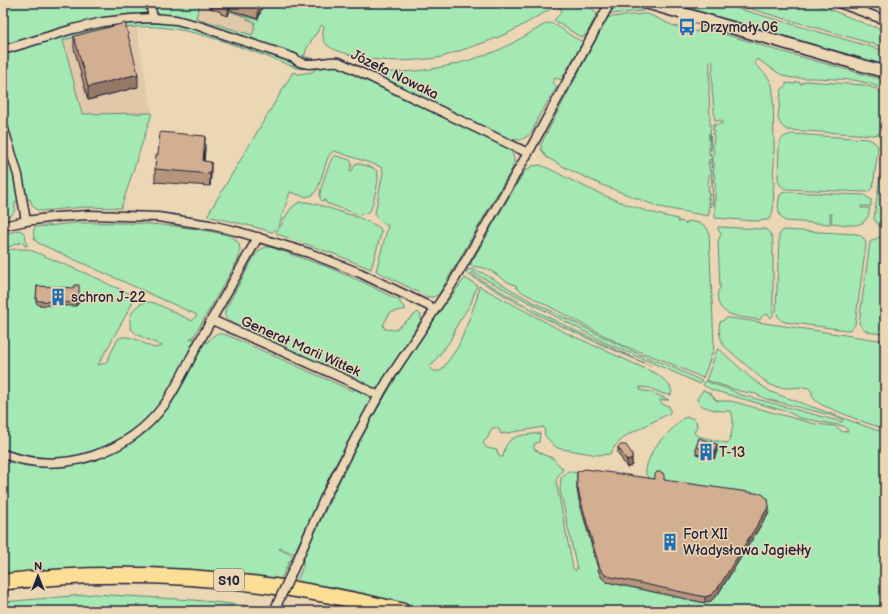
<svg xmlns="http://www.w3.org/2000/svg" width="888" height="614" font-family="'Balsamiq Sans',sans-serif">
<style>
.built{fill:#e0c8a8}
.green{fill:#a4e8b3;stroke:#638577}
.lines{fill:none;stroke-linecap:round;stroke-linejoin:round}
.street-casing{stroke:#22223b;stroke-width:11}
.secondary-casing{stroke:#22223b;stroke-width:14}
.highway-casing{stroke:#22223b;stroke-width:18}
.street{stroke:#ecd7b5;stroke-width:8}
.secondary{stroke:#ecd7b5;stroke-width:11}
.highway{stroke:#fdde96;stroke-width:15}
.street-bridge-casing{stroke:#22223b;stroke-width:11;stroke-linecap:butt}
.street-bridge{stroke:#ecd7b5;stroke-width:8}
.wall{fill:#b5967d;stroke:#22223b}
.shaded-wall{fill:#947a66;stroke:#22223b}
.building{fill:#d3af91;stroke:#22223b}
.labels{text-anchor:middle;stroke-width:3;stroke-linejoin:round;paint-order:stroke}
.shield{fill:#ecd7b5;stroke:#5f5860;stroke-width:1}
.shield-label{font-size:13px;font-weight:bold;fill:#22223b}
.poi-label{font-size:14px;fill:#22223b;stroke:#ecd7b5;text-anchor:start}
.street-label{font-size:14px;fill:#22223b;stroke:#ecd7b5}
</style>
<rect width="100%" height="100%" fill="#ecd7b5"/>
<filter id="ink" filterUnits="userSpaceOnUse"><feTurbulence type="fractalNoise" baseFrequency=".025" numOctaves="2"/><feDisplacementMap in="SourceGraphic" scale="8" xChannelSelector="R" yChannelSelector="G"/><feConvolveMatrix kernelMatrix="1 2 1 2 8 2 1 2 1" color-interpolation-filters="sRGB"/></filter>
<g filter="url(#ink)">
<g class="built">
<polygon points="200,3 263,3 252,36 195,18"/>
<polygon points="136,26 152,113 82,114 63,40 98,32"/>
</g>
<g class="green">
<path d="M3 3H200L196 18 252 35 255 27 254 26 255 22 247 19V17L231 12 232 11 258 20 263 3H587L596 13 597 14 586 35 582 37 577 35 554 20 561 13V8L556 6C540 15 524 25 508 33 493 40 477 45 462 50 455 52 449 55 442 57 414 62 384 62 357 57 353 56 349 54 345 53 330 49 319 44 324 27L321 25 316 34 314 36 306 50 305 55H303L302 56 315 59V60C307 68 306 69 295 68V67C247 50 187 23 136 27 111 28 87 34 63 40L82 114 152 113 122 205 121 208 85 207 41 211C34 210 32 205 30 199L15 202C15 213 15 215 3 218Z"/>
<polygon points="670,3 719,3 885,51 885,65"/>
<polygon points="730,3 814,3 823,7 825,3 831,3 829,9 868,25 885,30 885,38 883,45 880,46"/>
<polygon points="622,5 628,5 644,10 643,11 609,14 614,8"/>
<path d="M644 14H648L674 26 697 32 698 29 720 32 721 33C737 38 753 42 769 48L884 80 885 81V90L871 84 854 80 816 78H792L787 77 780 74 757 59 754 63C763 72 772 78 773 91L774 146V151L775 152 773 153 775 156H774L775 158 774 159C775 165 772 172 774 177L773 178 774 183 773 192 774 193H773L774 196H773L774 198 773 201H774L773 202V207H774L773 208 772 215 769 219 766 220 765 221V220L755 221 715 218V182L713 181 714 180 715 175 713 174 714 173 713 170 714 169V167H713L715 164C711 161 714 156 714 153L713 152 714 149 712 147C714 144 713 139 714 135L712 134 714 133V130L712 129 714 128 715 127 712 126 714 125V124L718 125 719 123 720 124 723 123 722 121 721 120 715 121 712 89V72L713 67V62L710 61 709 91 711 151 709 133V154L710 155 711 153 713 206 711 160 710 159 708 161 710 163H708V165L710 167H709C711 172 708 180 708 186L710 187 708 188V191L710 192 708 193V194L711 195 708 196V199H710L708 200V202L712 203H709V205L711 206 708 207 709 208 708 210 710 209 708 216 659 207 602 185 570 170 546 157 541 149V145L543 140 607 18 610 17Z"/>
<path d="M547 23C557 23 565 32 573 37 576 39 580 40 583 42L561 80 557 78 554 79C553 83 554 84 557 87L539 116 532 132 529 135 526 137 520 140 510 139 368 72 369 70C410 77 463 65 501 49 517 41 532 32 547 23Z"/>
<path d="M334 64 507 147C514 152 515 160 513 167L439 294C435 297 431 298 426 296L376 271 388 226C382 222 377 221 375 213L383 172 382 168 379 166 334 151 332 152 328 157 318 188 313 195 306 197 290 192 279 226 275 230 272 232 247 225 207 216 293 72 298 74 312 72 320 66Z"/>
<path d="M806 81 865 85 877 89 885 97V103L882 128 879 134 873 135 787 130C782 127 780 124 778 118L781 91 782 89 786 86V83L795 84 796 82H800V84H802L803 82Z"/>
<path d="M792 134 868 139 873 141 878 146V149L873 187 869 191 867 192 786 189C781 187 779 184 778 179L779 144C781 137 785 136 792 134Z"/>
<polygon points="885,140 885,228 880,227 874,219"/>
<path d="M334 156H337L350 160 352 164 350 171H352L356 163C360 164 374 167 377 171 381 176 373 202 371 209L369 212 359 215 326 203 325 200 322 201C321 200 320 199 320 198 318 192 329 165 332 158Z"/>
<path d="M540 165C552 169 562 176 573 181 605 197 643 212 678 219V222L682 221 685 224 687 223 688 221C697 223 707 223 709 233L714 344 713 351 703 378 665 361 624 346 522 292 516 287V285C505 283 497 273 487 269 482 267 476 267 470 266L472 261 487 236 493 224 524 172 532 166Z"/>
<path d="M787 192 864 195 867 197 871 200V206H861V208H870C867 232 848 224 831 223L832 214H830V224L785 221C776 215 778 203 780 195L782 193Z"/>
<path d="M300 202H306L316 204 360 218 377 226 380 228 381 231 380 238 371 269 334 254 277 234 276 232C286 221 286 208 300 202Z"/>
<path d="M75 223C121 222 168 223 213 232 221 234 231 234 236 240 241 244 240 252 239 258L193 338H190L207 343C213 334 217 332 227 335L353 391 355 388C362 391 370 393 370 402L331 473 294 554 280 548 279 549 291 555 293 557 292 561 290 560 281 579C240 574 200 569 159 568 107 567 55 570 3 574V251L15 249H28L99 279 110 285 131 294 133 298 132 304 98 365 106 363 118 339C128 332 144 344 154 348L162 346 138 335 131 329C126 314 138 298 155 303L192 321 197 315 38 243C33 238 32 233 35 227Z"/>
<path d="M718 227 765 229C773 233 773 240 773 248V316L771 318 769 315C764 314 762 315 760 320 745 317 722 318 718 301 717 296 717 292 720 288L718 241 721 234 718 229Z"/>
<path d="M20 230C26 233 26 240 27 246L24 245 23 243 21 242 18 244 15 243 12 246 3 248V234Z"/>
<path d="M783 230 857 234C863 236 865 239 866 245L855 325 850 330H846L785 322C779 320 778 317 776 311L779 239V235Z"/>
<path d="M879 237H885V334C875 333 864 334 859 323L870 242Z"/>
<path d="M266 247H270L325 266 365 283 398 300 400 298V303L406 309 390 313 383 325 385 329 395 330 418 312 421 315V320L378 388 375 390 367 387 365 383 234 326 235 324C227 320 222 316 226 308L255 255 261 249Z"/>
<polygon points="468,269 481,272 531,301 634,352 670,366 702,381 700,384 669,370 606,343 472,272 471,274 532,309 574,330 651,366 591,340 538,315 466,273"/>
<path d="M465 278 477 285 471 303 457 325 450 341 430 367 434 371H441L458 347 463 335 477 298 479 286 562 331 657 374C663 380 674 385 671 395L663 394 650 388 640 387V390L651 392 669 400H660L661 403 664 405 669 406 670 410V413L627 435 615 446 610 454 598 455 557 448 545 436 544 427 501 434 498 428H492L488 437 483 443 487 448 497 450 498 454 500 457H503C506 433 521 436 540 433L539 442 534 444V449L544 455 553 458C556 463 560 465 563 469 560 475 554 478 557 486L573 568 575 571 577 569 560 490 561 478 568 471 585 475 577 489 579 500 599 572 602 578 607 582 705 603 711 601 718 594 769 512 768 505 650 479 646 475V470L647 464 652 452 659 442 682 419 687 417 692 418 696 421 697 426 694 433 698 436 726 443 729 442C732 432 735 421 731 411 720 412 710 409 700 405L697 399 703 390 711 394 714 398 717 401H731L815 424 835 426 843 432 848 431 847 429 843 426 800 418 788 412 712 390 703 385 705 381 731 390 738 394 842 422 843 420 834 416 766 399 756 394 739 391 706 380 718 348 752 379 771 392 876 430 885 432V611H436L353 591 297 581 304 563 301 562 304 555 349 461 375 413 402 368 440 311Z"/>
<path d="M727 318H731L885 341V429L861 421 822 405 816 401 812 396V392L809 388 803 387 787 388 777 387 768 384 724 346C720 339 718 330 720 322Z"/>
<polygon points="94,594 194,600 268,608 266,611 3,611 3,602"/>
</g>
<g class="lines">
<g class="street-casing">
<g id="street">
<polyline points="150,3 153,18"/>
<polyline points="839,3 885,20"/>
<path d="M3 50 73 29 103 22 130 19 153 18 176 20 199 26 294 58C306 70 324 60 339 62L528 153"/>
<polyline points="3,126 18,175 26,221"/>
<polyline points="3,226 26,221 56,217 89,215 158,217 210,225 236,231 309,253 360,273 435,309"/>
<polyline points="212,320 358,385 379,396"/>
<path d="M3 454C62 476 128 454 165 404 180 382 190 358 203 335 221 302 240 270 258 237"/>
<polyline points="297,561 325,497 356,437 374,404 388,380 452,284 528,153 610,3"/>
</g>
</g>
<g class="secondary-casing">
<polyline id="secondary" points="647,3 885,72"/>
</g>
<g class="highway-casing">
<path id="highway" d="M3 582C138 566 271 579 402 611"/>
</g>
<use href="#street" class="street"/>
<use href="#secondary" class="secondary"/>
<use href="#highway" class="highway"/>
<g class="street-bridge-casing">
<polyline id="street-bridge" points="274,611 297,561"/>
</g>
<use href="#street-bridge" class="street-bridge"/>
</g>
<g class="wall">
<polygon points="210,3 263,3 258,19 230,10 228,16 221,14 221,12 210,8"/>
<polygon points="74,36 138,87 88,100 74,48"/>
<polygon points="205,148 204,161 211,175 210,186 155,182 155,169"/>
<polygon points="37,286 79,303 76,306 38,305 36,302"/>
<polygon points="618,447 632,460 632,465 627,468 618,453"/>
<polygon points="696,447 717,451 714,459 696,454"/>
<polygon points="577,472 664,480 769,512 718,594 711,601 705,603 607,582 602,578 599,572 579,500 577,489"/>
</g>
<g class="shaded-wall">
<polygon points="229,3 230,3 230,10 228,16 228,7"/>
<polygon points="259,3 263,3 258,19 258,6"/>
<polygon points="138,74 138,87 88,100 88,87"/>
<polygon points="205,136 205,148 203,174 203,161"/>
<polygon points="211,162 211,175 210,186 210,174"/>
<polygon points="79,300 79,303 76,306 76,303"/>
<polygon points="717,444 717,451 714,459 714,453"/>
<polygon points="632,454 632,465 627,468 627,461"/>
<polygon points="769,506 769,512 718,594 711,601 705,603 705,597"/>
</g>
<g class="building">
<polygon points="221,3 229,3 228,7 221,5"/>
<polygon points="248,3 259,3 258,6"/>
<polygon points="125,23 138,74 88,87 74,36"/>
<polygon points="160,132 205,136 203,161 211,162 210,174 155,169 156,155 158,155"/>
<polygon points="74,285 79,285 79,300 76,303 38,301 36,299 37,286 74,288"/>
<polygon points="699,438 717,444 714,453 696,447"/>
<polygon points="621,445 626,445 632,454 632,459 627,461 618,447"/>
<polygon points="585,469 655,479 655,474 657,472 660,472 663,473 664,475 664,480 762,494 768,499 769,506 718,588 711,595 705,597 607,576 602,572 599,566 579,494 577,483 577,472"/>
</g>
</g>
<defs>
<g id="bus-bare" transform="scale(1.38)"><path d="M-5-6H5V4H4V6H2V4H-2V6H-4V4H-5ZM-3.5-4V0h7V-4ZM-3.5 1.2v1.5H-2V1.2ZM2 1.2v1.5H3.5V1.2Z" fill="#1f6fb2" stroke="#ecd7b5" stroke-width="2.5" paint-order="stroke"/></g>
<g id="building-bare" transform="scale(1.38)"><path d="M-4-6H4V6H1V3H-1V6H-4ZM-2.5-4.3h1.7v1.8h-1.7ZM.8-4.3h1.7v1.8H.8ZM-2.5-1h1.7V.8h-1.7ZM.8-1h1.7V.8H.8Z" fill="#1f6fb2" stroke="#ecd7b5" stroke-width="2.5" paint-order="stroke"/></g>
</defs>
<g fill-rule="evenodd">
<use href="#bus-bare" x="687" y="27"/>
<use href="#building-bare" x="58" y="297"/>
<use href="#building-bare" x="706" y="452"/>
<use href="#building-bare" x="670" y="542"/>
</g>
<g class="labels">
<rect class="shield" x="214" y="569" width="30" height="22" rx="3"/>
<g class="shield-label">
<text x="229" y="585">S10</text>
</g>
<g class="poi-label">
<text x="700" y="32">Drzymały 06</text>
<text x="71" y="302">schron J-22</text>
<text x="719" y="457">T-13</text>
<text x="683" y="539">Fort XII<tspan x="683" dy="16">Władysława Jagiełły</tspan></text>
</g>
<g class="street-label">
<text transform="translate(395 74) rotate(26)" y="5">Józefa Nowaka</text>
<text transform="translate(301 346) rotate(24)" y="5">Generał Marii Wittek</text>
</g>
</g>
<rect width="888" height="614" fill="none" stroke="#ecd7b5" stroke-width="16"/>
<rect x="8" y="8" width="872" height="598" fill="none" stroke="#22223b" stroke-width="1.5" filter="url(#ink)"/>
<g transform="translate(38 576)" stroke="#ecd7b5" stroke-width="3" paint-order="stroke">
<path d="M0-3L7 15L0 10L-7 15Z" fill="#22223b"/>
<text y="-6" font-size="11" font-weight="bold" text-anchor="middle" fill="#22223b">N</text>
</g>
</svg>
